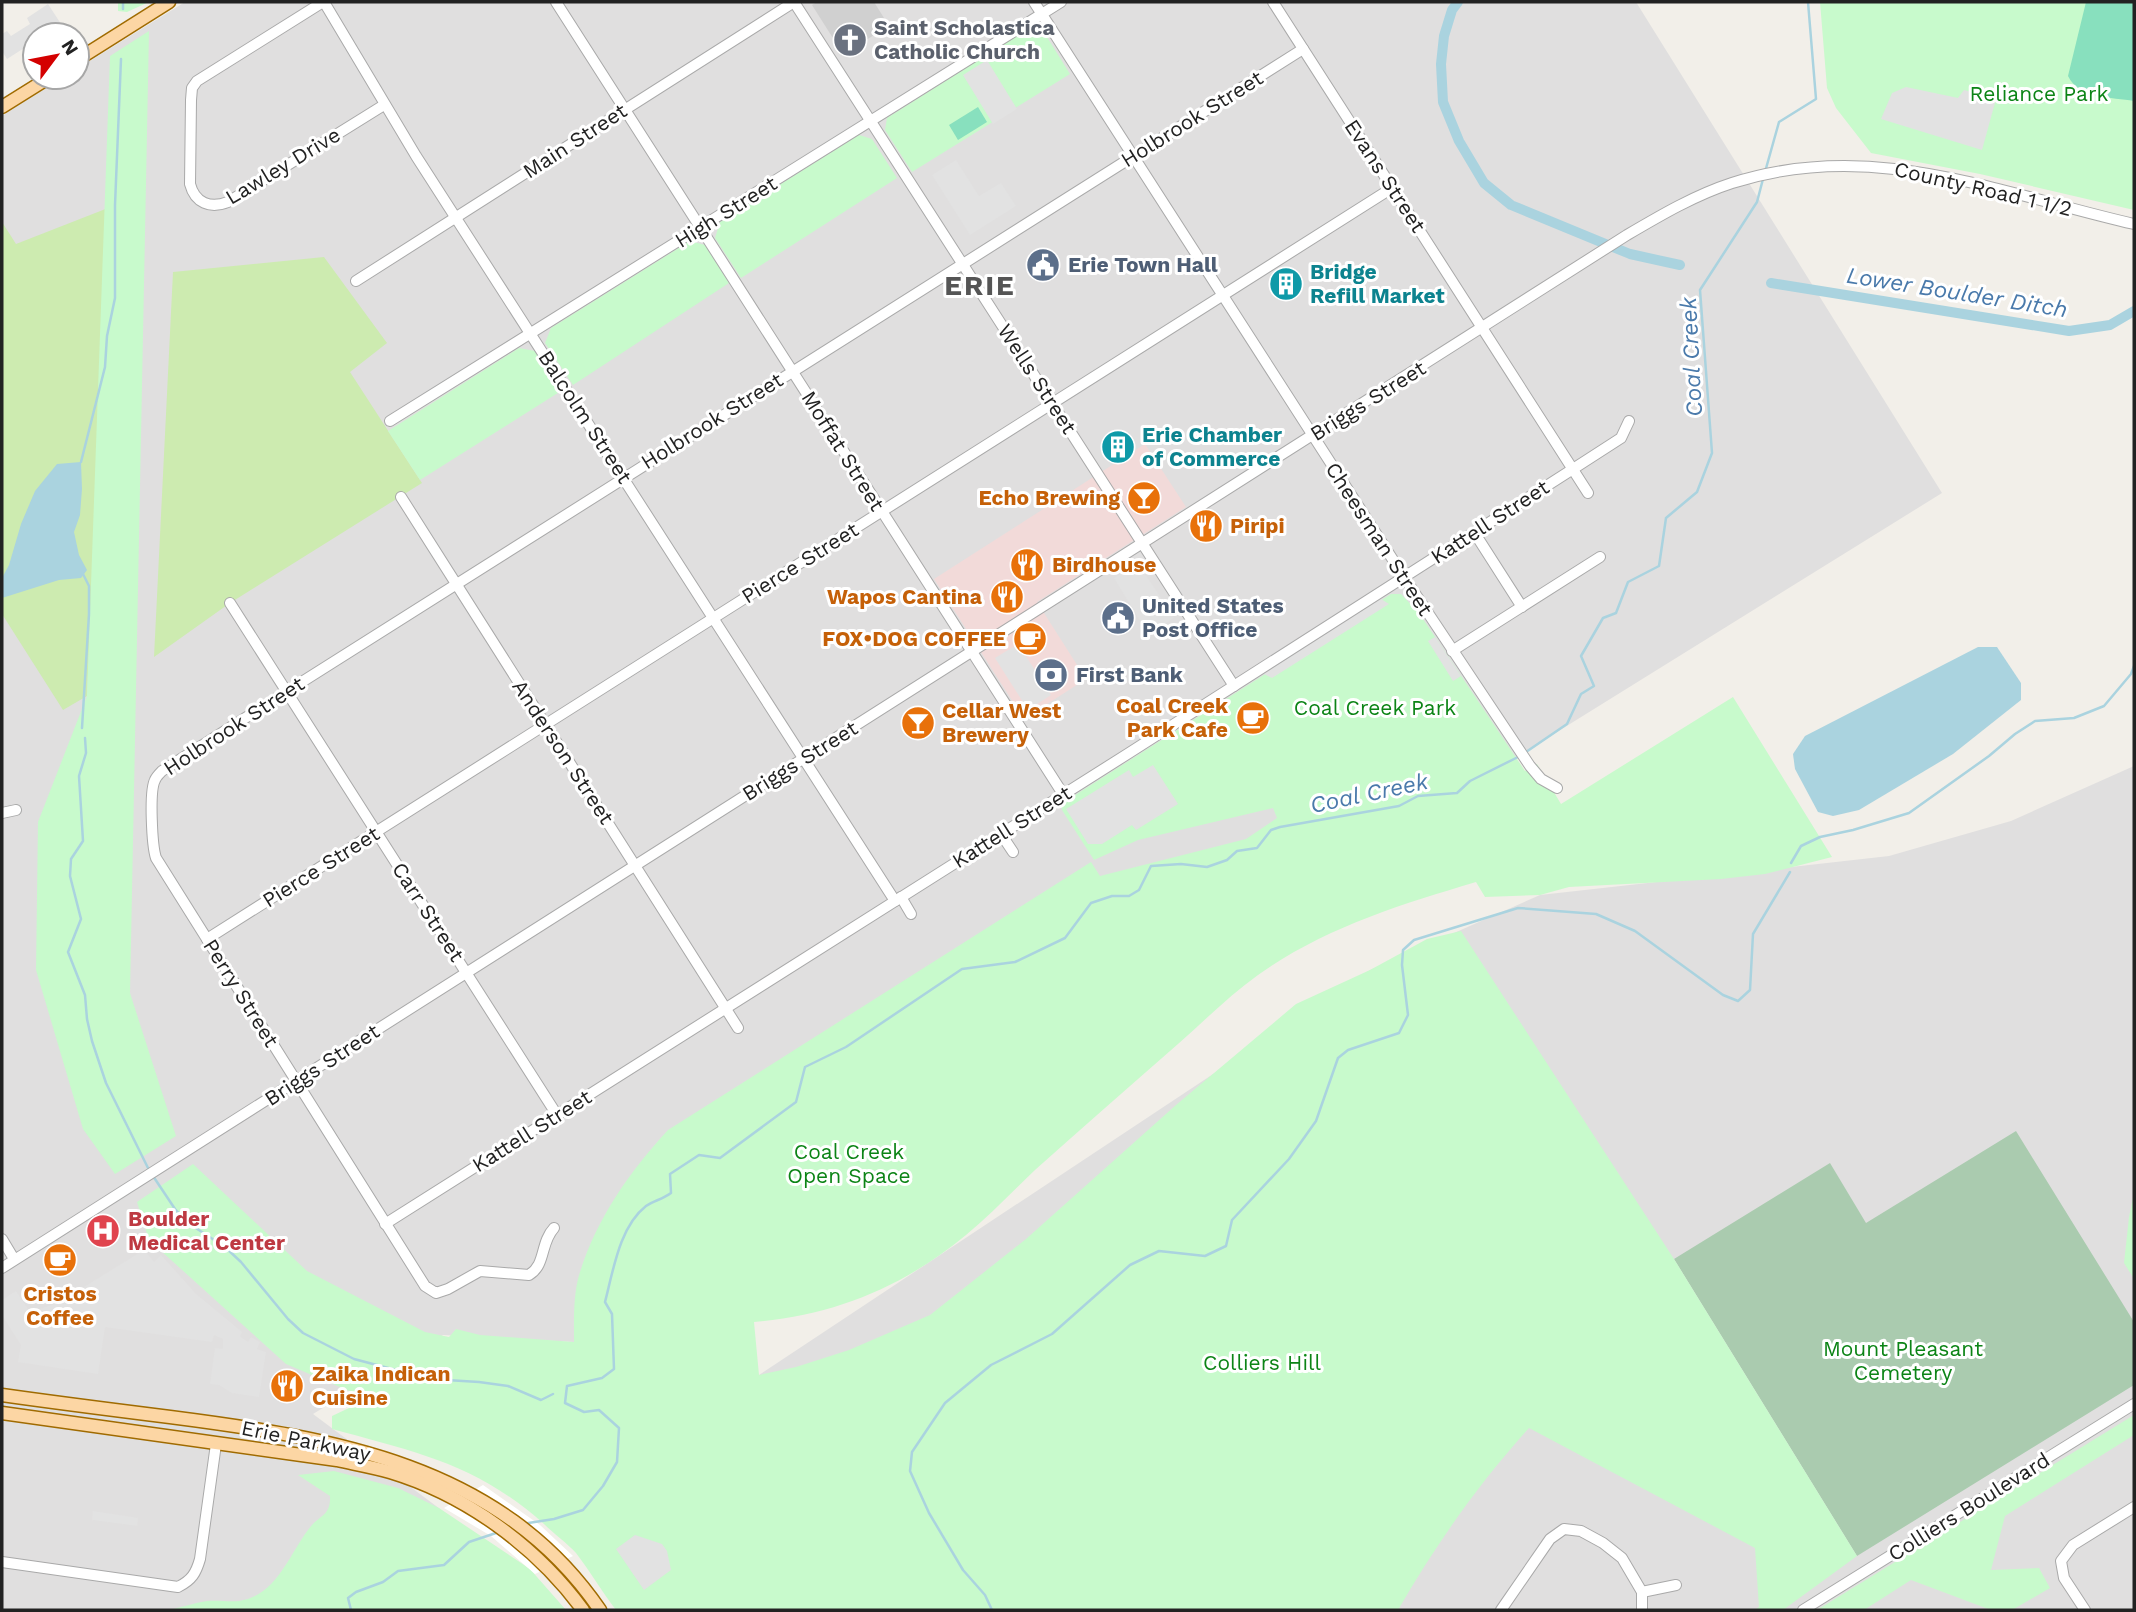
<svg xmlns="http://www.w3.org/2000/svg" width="2136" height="1612" font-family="'Work Sans',sans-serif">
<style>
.residential{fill:#e0dfdf}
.commercial{fill:#f2dad9}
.religious{fill:#d0d0d0}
.grass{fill:#cdebb0}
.cemetery{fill:#aacbaf}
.park{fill:#c8facc}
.pitch{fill:#88e0be}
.parking{fill:#e2e2e2}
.water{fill:#aad3df}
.pier{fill:#fff}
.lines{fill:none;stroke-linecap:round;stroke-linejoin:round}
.stream{stroke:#aad3df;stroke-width:2.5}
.canal{stroke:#aad3df;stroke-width:10}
.minor-casing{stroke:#a9a9a9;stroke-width:12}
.major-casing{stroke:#a06b00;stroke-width:15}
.minor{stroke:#fff;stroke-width:10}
.major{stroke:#fcd6a4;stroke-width:12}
.labels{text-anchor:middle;stroke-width:6;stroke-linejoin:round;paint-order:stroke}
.worship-label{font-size:21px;font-weight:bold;fill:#5b616d;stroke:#fff;text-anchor:start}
.park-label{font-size:21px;fill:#0c8416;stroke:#fff}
.street-label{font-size:21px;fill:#222;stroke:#fff}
.service-label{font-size:21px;font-weight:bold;fill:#4e5e75;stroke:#fff;text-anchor:start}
.culture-label{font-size:21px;font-weight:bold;fill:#0d838f;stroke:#fff;text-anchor:start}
.food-label{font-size:21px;font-weight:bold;fill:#c56008;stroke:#fff;text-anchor:end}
.health-label{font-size:21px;font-weight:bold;fill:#be3a42;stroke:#fff;text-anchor:start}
.water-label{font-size:23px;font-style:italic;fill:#4a7aab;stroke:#fff}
.district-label{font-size:28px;font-weight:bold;letter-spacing:2px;fill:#555;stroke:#fff}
</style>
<rect width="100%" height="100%" fill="#f2efe9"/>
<g class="residential">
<polygon points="185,2 1636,2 1942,493 574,1342 443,1335 313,1414 527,1574 549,1610 2,1610 2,116 64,77 77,77 77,69"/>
<polygon points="2134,766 2134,1610 634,1610 759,1375 1370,970 1540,895 1889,856 2011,821"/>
</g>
<polygon class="commercial" points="1145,444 1186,507 1037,602 1086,679 1024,719 934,579"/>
<polygon class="religious" points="817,2 874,2 889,26 843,54 812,5"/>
<g class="grass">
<polygon points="108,208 87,696 63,710 2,614 2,222 16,244"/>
<polygon points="324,257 387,343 350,372 422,483 230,603 154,657 173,272"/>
</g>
<polygon class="cemetery" points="2016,1131 2134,1322 2134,1385 1857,1556 1674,1259 1830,1163 1866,1223"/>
<g class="park">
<polygon points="118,2 149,2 127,12 118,11"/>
<polygon points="1820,2 2134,2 2134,210 1980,174 1871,153 1836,108 1827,88"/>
<polygon points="1031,27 1042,29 1070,74 912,172 885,130 887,118"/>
<polygon points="149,31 130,993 176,1136 115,1174 83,1129 36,970 38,822 87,696 110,56"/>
<polygon points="859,135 872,139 897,178 741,278 715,238 720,222"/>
<polygon points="690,241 705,245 729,283 573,385 545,343 551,328"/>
<polygon points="519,348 535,351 561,391 420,480 388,431"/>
<path d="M1391 594H1401L1419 613 1525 771 1537 764 1561 804 1733 697 1832 857 1765 874 1721 879 1569 887 1540 895 1485 897 1476 882C1399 905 1324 928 1258 975 1230 995 1204 1021 1178 1044 1130 1086 1082 1128 1035 1170 1012 1192 990 1215 966 1235 903 1287 835 1315 754 1322L759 1375 796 1367 849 1350 930 1315 1026 1239 1176 1105 1296 1004 1370 970 1427 939 1461 931 1674 1259 1857 1556 1783 1610H1755L1759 1607 1755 1548 1529 1428C1477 1486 1437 1543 1398 1610H616C602 1592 590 1571 576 1553 567 1543 554 1534 544 1524 477 1464 416 1452 332 1429V1416L368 1399 286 1364 149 1240 137 1202 193 1164 307 1271 425 1332 449 1337 456 1329 480 1335 574 1342C574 1320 573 1293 580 1272 597 1218 630 1171 668 1130L1091 862 1100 876 1246 839 1277 818 1273 808 1138 840 1094 860 1062 810 1061 804Z"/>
<polygon points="2134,1193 2134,1279 2124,1263 2129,1217"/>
<polygon points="2134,1415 2134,1435 2005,1516 1991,1570 2039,1568 2050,1588 2012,1610 1991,1610 1911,1580 1864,1610 1817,1610"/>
<path d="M334 1471 398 1488 439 1508 530 1569 566 1610H170C182 1607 194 1603 207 1601 218 1600 229 1602 239 1601 276 1596 289 1555 308 1530 318 1515 331 1517 330 1496L298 1475Z"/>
</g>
<g class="pitch">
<path d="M2086 2H2134V101C2112 97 2079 99 2068 76Z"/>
<polygon points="978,107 987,122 958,140 949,125"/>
</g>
<g class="parking">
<polygon points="48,4 61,24 44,35 35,35 35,41 7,59 2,51 2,34 7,31 11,36 30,24 27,18"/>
<polygon points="987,60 1017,109 993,124 963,75"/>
<polygon points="1906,87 1958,98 1964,90 1996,99 1982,150 1881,119 1892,93"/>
<polygon points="956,160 979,196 1001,183 1016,206 970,235 932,175"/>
<polygon points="1138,563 1174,618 1148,634 1114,578"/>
<polygon points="1381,599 1389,604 1272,678 1264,674"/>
<polygon points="1435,637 1461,676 1453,681 1428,641"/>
<polygon points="1018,644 1051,695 1028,710 995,658"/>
<polygon points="1153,765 1178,804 1136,830 1132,825 1102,844 1088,844 1066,809 1129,770 1133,777"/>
<polygon points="144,1250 154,1262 161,1255 196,1294 242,1332 240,1336 242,1338 248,1342 251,1337 260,1342 257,1349 266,1352 259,1397 232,1393 219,1385 210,1384 215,1348 223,1349 223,1339 214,1335 212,1342 105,1327 98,1374 18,1362 21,1345 2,1315 2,1300 16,1291 30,1312 58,1303"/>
<polygon points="93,1511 138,1518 137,1526 92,1520"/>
<polygon points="635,1535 662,1544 667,1551 671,1570 644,1590 616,1549"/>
</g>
<g class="water">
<polygon points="81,462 82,489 80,515 74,532 79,555 87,570 81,578 59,580 2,598 2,578 9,565 21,524 35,491 57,464"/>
<polygon points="1978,647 1997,647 2021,683 2021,700 1953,754 1859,810 1833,816 1818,812 1795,769 1793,754 1805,736"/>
</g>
<polygon class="pier" points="483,1485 540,1525 573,1556 535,1574 491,1536 444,1508"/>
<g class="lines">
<g class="stream">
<polyline points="123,9 123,2"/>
<polyline points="1765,172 1779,122 1816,99 1808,2"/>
<polyline points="81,462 105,367 107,336 115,298 115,205 121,59"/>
<polyline points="82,728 89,614 89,586 83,574"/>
<polyline points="85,738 86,753 79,776 83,841 71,859 70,876 81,919 68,952 85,995 87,1019 92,1041 106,1083 149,1170"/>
<polyline points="1526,752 1567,724 1581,694 1594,686 1581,656 1603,618 1616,613 1628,582 1659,566 1666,518 1697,492 1712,453 1700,290 1757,202 1763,179"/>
<polyline points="1791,863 1801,846 1820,837 1853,830 1909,813 1989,756 2015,734 2035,721 2074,718 2104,706 2131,674 2134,666"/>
<polyline points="153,1176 175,1209 188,1223 225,1247 241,1262 288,1319 303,1333 354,1359 430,1379 479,1382 508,1386 541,1400 553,1394"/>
<path d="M522 1524 554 1519 583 1510 603 1486 617 1462 619 1428 599 1410 584 1412 565 1403 567 1386 602 1378 614 1369 612 1314 605 1302C613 1272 619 1227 646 1206 653 1201 663 1199 671 1193L670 1174 699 1155 720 1158 796 1102 805 1067 846 1047 962 969 1015 962 1065 938 1091 903 1112 896H1129L1139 890 1151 866 1181 864 1207 867 1227 860 1237 851 1257 848 1271 830 1280 827 1399 806 1418 796 1457 793 1470 781 1520 756"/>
<polyline points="351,1610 348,1598 356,1592 383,1582 398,1571 444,1565 469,1542 499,1532"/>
<polyline points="992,1610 985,1595 963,1570 929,1513 910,1471 912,1452 945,1403 991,1365 1052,1334 1130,1265 1159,1251 1205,1256 1226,1246 1232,1220 1289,1159 1316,1121 1338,1058 1348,1050 1399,1033 1408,1015 1402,965 1403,950 1414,940 1518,908 1596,914 1635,931 1723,995 1738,1001 1750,990 1753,934 1790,872"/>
</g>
<g class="canal">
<polyline points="1458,2 1452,10 1444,36 1441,64 1443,102 1459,141 1484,183 1511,205 1630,254 1680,265"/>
<polyline points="1771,283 2069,331 2110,325 2134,311"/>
</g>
<g class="minor-casing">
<g id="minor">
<path d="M323 2 197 81 192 88 191 100 190 184C195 203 210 209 228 202L384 105"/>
<polyline points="324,2 416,156 895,901"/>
<polyline points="556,2 1063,794"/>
<polyline points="794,2 1234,686"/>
<polyline points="1034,2 1404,577 1530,766 1541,779 1557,788"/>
<polyline points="1273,2 1588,493"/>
<polyline points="356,281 794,2"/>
<polyline points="390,421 1061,2"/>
<polyline points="401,497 738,1028"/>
<polyline points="1474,532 1522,607"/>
<polyline points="230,603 557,1115"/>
<polyline points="1452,651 1600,557"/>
<polyline points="2,813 16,810"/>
<polyline points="1001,834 1013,852"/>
<polyline points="901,897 911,914"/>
<polyline points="207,939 1392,188"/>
<polyline points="385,1224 1129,753 1573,469 1621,438 1629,421"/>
<path d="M554 1228C540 1243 546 1265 529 1275L480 1271 448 1289 436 1293 425 1286 156 858C152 846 149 791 155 780 156 777 159 774 162 771L286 692 1303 49"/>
<polyline points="2,1239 14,1259"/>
<path d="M2 1268 1627 235C1661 215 1695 195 1732 183 1873 138 1998 193 2134 224"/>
<path d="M2 1562 178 1587C192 1580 196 1573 200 1559L216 1444"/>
<polyline points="1642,1592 1676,1585"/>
<polyline points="1501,1610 1550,1539 1564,1529 1581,1531 1603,1543 1622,1558 1642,1592 1642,1610"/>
<polyline points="1803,1610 2134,1404"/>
<polyline points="2085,1610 2064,1578 2061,1561 2073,1545 2134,1507"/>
</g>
</g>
<g class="major-casing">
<g id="major">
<polyline points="77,60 169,2"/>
<polyline points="2,107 50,77"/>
<path d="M2 1395C58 1403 114 1410 170 1417 333 1438 500 1464 600 1610"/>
<path d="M2 1413 337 1460C355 1464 373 1467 390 1472 466 1495 536 1546 583 1610"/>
</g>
</g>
<use href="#minor" class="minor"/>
<use href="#major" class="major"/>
</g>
<defs>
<g id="church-disc" transform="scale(1.75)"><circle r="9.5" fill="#6b7280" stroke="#fff"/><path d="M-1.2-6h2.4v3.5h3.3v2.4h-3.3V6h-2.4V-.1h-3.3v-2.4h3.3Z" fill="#fff"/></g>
<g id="civic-disc" transform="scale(1.75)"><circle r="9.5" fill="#5c6f8a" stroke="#fff"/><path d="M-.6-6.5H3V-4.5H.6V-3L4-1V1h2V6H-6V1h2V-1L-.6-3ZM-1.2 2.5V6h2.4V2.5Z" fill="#fff"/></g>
<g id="building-disc" transform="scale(1.75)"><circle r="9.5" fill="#0f9aa8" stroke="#fff"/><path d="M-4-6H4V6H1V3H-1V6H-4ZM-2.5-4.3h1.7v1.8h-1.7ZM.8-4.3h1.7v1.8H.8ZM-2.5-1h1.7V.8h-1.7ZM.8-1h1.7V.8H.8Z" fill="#fff"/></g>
<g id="bar-disc" transform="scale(1.75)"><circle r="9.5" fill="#e8710a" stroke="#fff"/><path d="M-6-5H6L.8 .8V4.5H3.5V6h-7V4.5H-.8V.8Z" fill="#fff"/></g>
<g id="restaurant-disc" transform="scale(1.75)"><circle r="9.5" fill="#e8710a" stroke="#fff"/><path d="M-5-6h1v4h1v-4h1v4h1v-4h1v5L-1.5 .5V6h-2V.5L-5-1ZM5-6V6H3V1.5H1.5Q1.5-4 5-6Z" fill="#fff"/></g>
<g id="cafe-disc" transform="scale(1.75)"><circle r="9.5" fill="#e8710a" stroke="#fff"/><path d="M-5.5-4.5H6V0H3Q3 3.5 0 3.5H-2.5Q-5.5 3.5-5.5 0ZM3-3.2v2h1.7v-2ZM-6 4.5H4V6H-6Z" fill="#fff"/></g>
<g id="bank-disc" transform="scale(1.75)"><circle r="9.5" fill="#5c6f8a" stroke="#fff"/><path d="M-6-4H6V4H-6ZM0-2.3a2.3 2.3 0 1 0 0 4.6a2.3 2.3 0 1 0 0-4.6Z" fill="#fff"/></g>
<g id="hospital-disc" transform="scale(1.75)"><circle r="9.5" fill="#e0444e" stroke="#fff"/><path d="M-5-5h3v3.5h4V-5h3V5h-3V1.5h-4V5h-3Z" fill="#fff"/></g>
</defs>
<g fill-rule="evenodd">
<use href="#church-disc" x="850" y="40"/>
<use href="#civic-disc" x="1043" y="265"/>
<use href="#building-disc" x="1286" y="284"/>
<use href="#building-disc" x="1118" y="447"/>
<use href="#bar-disc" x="1144" y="498"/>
<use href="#restaurant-disc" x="1206" y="526"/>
<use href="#restaurant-disc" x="1027" y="565"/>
<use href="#restaurant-disc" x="1007" y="597"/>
<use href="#civic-disc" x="1118" y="618"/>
<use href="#cafe-disc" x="1030" y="639"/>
<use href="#bank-disc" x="1051" y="675"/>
<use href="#cafe-disc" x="1253" y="718"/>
<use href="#bar-disc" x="918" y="723"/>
<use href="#hospital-disc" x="103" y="1231"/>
<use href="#cafe-disc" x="60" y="1260"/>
<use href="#restaurant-disc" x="287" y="1386"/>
</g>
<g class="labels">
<g class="worship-label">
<text x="874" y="35">Saint Scholastica<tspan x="874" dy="24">Catholic Church</tspan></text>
</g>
<g class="park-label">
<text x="2039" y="101">Reliance Park</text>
<text x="1375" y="715">Coal Creek Park</text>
<text x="849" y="1159">Coal Creek<tspan x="849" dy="24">Open Space</tspan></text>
<text x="1903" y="1356">Mount Pleasant<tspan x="1903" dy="24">Cemetery</tspan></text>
<text x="1262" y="1370">Colliers Hill</text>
</g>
<g class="street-label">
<text transform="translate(1192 119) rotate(-32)" y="7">Holbrook Street</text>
<text transform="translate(575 141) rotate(-33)" y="7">Main Street</text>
<text transform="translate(283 166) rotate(-31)" y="7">Lawley Drive</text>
<text transform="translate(1385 176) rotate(57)" y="7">Evans Street</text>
<text transform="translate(1983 189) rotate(13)" y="7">County Road 1 1/2</text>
<text transform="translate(726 212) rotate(-32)" y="7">High Street</text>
<text transform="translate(1037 379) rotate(57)" y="7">Wells Street</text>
<text transform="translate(1368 401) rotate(-32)" y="7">Briggs Street</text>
<text transform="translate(585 417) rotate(57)" y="7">Balcolm Street</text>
<text transform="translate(712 421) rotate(-32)" y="7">Holbrook Street</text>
<text transform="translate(843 451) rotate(58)" y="7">Moffat Street</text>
<text transform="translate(1490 522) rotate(-33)" y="7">Kattell Street</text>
<text transform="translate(1379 539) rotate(57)" y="7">Cheesman Street</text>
<text transform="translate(800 563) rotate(-32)" y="7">Pierce Street</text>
<text transform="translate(234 726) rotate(-33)" y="7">Holbrook Street</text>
<text transform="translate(563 752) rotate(57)" y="7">Anderson Street</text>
<text transform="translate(800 761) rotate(-32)" y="7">Briggs Street</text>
<text transform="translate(1012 827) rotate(-32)" y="7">Kattell Street</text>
<text transform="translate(321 867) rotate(-32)" y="7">Pierce Street</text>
<text transform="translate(428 912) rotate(57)" y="7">Carr Street</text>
<text transform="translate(241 993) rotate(58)" y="7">Perry Street</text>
<text transform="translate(322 1065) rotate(-33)" y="7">Briggs Street</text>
<text transform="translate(532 1131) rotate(-32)" y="7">Kattell Street</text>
<text transform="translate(306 1441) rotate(12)" y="7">Erie Parkway</text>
<text transform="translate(1969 1507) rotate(-32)" y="7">Colliers Boulevard</text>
</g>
<g class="service-label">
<text x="1068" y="272">Erie Town Hall</text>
<text x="1142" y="613">United States<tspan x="1142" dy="24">Post Office</tspan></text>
<text x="1076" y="682">First Bank</text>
</g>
<g class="culture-label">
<text x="1310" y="279">Bridge<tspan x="1310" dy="24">Refill Market</tspan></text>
<text x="1142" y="442">Erie Chamber<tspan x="1142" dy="24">of Commerce</tspan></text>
</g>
<g class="food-label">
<text x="1120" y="505">Echo Brewing</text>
<text x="1230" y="533" text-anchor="start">Piripi</text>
<text x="1052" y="572" text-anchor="start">Birdhouse</text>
<text x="982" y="604">Wapos Cantina</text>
<text x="1006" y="646">FOX•DOG COFFEE</text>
<text x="1228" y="713">Coal Creek<tspan x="1228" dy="24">Park Cafe</tspan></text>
<text x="942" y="718" text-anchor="start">Cellar West<tspan x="942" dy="24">Brewery</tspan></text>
<text x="60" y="1301" text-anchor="middle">Cristos<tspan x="60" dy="24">Coffee</tspan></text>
<text x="312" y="1381" text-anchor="start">Zaika Indican<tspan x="312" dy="24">Cuisine</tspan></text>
</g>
<g class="health-label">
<text x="128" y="1226">Boulder<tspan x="128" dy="24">Medical Center</tspan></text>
</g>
<g class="water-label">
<text transform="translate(1957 292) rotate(9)" y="8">Lower Boulder Ditch</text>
<text transform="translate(1691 357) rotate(-93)" y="8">Coal Creek</text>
<text transform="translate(1369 793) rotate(-12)" y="8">Coal Creek</text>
</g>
<g class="district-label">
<text x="980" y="295">ERIE</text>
</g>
</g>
<rect width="2136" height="1612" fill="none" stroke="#222222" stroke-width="7"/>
<g transform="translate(56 56) rotate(58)"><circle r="33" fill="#ffffff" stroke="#a7a7a7" stroke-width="2"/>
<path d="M0-5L12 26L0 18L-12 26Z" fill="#d40000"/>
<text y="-10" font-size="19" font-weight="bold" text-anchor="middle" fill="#222222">N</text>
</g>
</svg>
